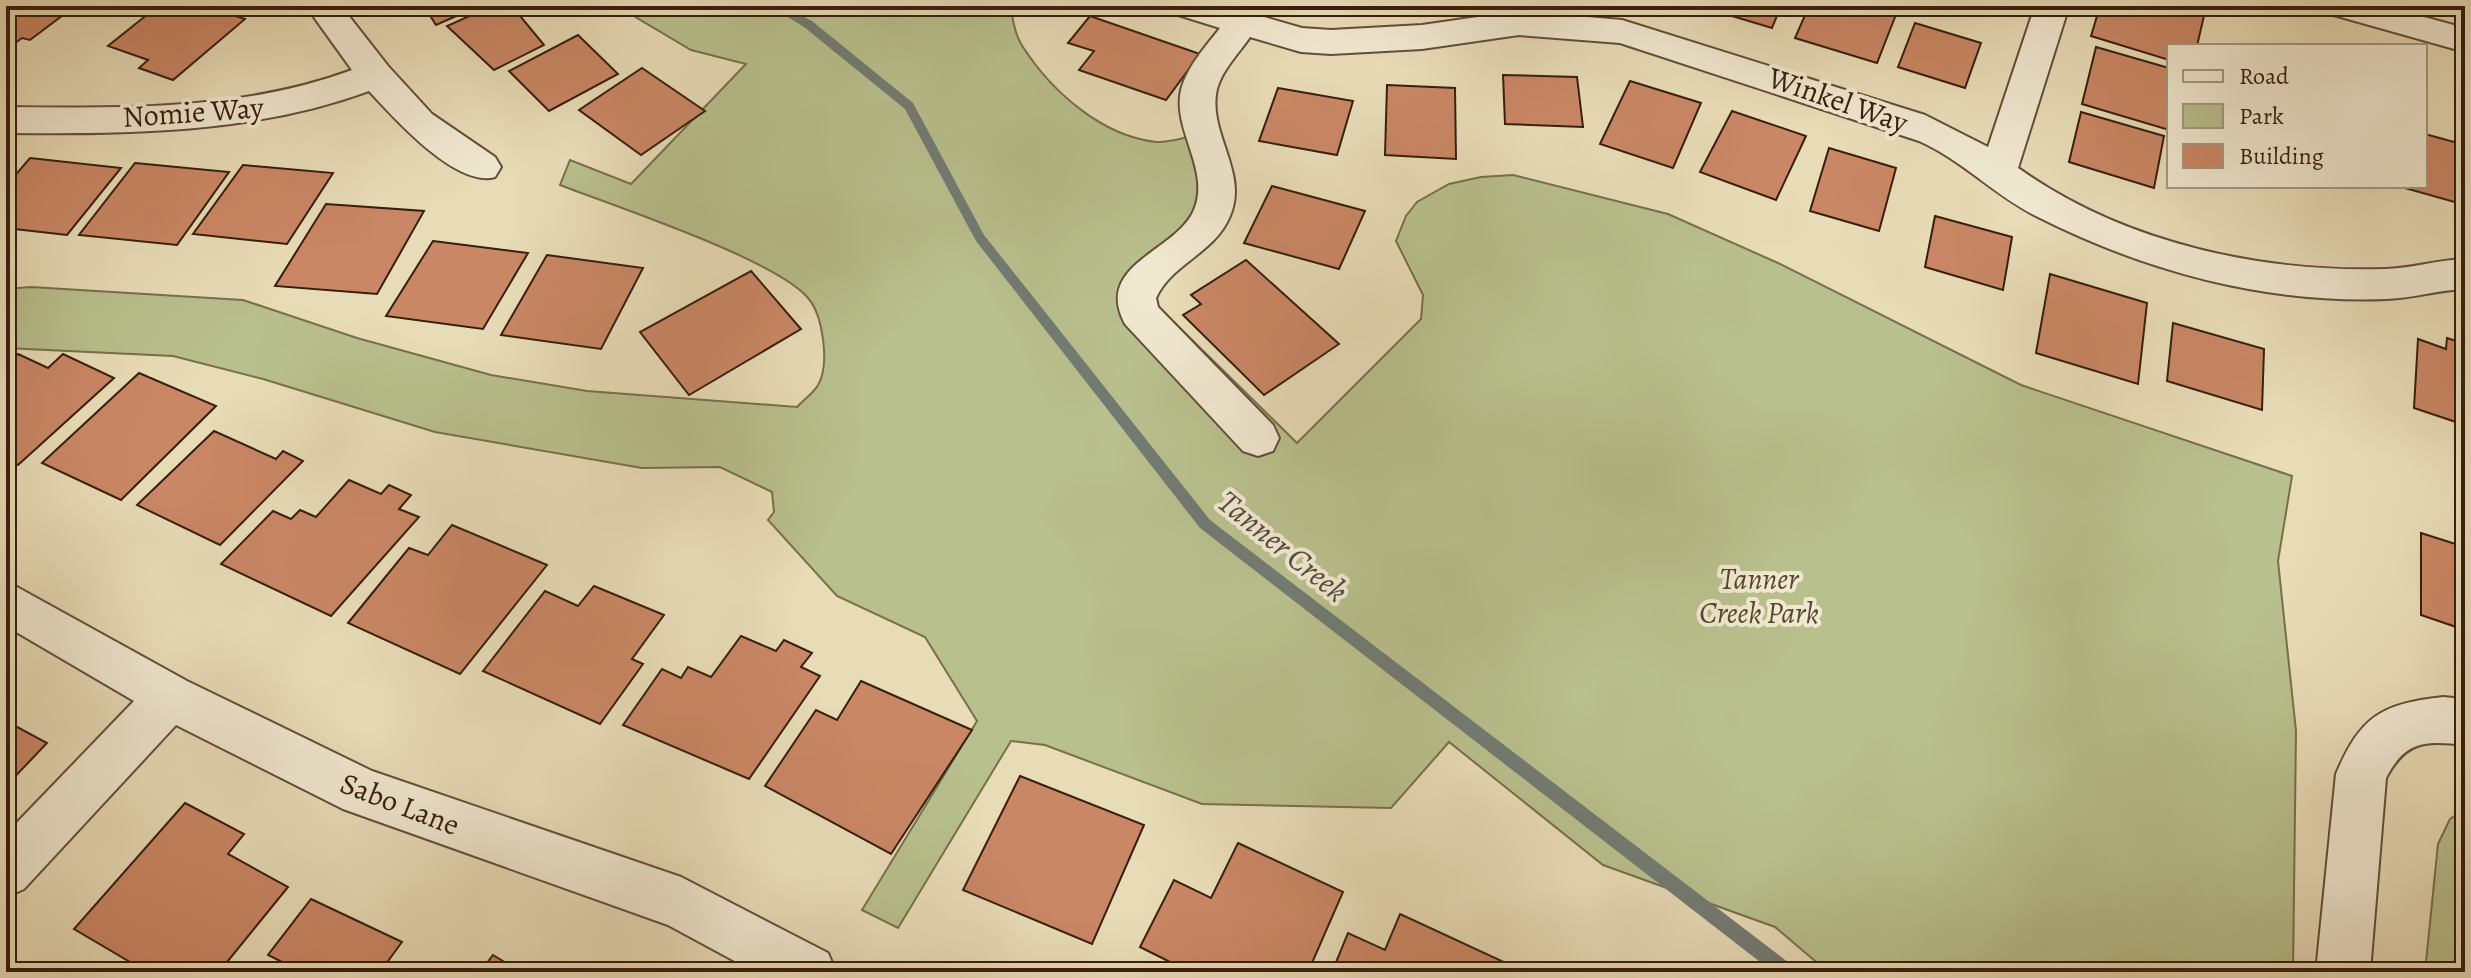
<svg xmlns="http://www.w3.org/2000/svg" width="2471" height="978" font-family="Alegreya,serif">
<style>
.green{fill:#b8c08d;stroke:#786f4d;stroke-width:2}
.lines{fill:none;stroke-linecap:round;stroke-linejoin:round}
.stream{fill:#727b73;fill-rule:evenodd}
.building{fill:#ca8765;stroke:#371e0d;stroke-width:2}
.minor-casing{stroke:#634e38;stroke-width:4}
.minor{fill:#f0e8d0;fill-rule:evenodd}
.labels{text-anchor:middle;stroke-width:8;stroke-linejoin:round;paint-order:stroke}
.street-label{font-size:30px;fill:#371e0d;stroke:#f0e8d0}
.park-label{font-size:30px;font-style:italic;fill:#57462d;stroke:#f0e8d0}
.water-label{font-size:32px;font-style:italic;fill:#554c40;stroke:#f0e8d0}
</style>
<rect width="100%" height="100%" fill="#e8dcb7"/>
<filter id="stains"><feTurbulence type="fractalNoise" baseFrequency=".0025" numOctaves="4"/><feColorMatrix values="0 0 0 0 .2 0 0 0 0 .09 0 0 0 0 .02 0 0 0 .5 -.17"/></filter>
<radialGradient id="worn" r=".72"><stop offset=".6" stop-color="#630" stop-opacity="0"/><stop offset="1" stop-color="#630" stop-opacity=".3"/></radialGradient>
<g class="green">
<path d="M617 6H1010C1013 19 1015 36 1023 47 1052 92 1102 136 1156 142 1168 143 1182 138 1193 136L1201 162V209L1132 281 1297 443 1421 319 1423 295 1396 241 1406 216 1417 202 1449 184 1481 177 1513 175 1668 214 1778 263 2021 385 2292 476 2278 561 2296 731 2293 972H1828L1775 927 1603 865 1449 742 1391 808 1202 804 1045 745 1011 741 898 928 862 910 977 721 925 637 837 596 768 520 774 512 772 492 720 467 642 468 435 432 263 379 173 356 6 348V289L31 287 243 300 357 338 491 375 587 391 797 407C803 400 814 393 818 385 830 365 823 315 808 298 775 259 614 206 560 185L570 160 631 184 746 64 691 50Z"/>
<polygon points="2465,809 2465,972 2425,972 2438,844 2450,819"/>
</g>
<g class="lines">
<polygon class="stream" points="770,6 784,6 812,21 913,103 984,235 1210,520 1793,966 1796,972 1773,972 1200,528 976,241 905,109 804,27"/>
</g>
<g class="building">
<polygon points="6,6 37,6 63,15 30,40 22,38 6,50"/>
<polygon points="158,6 205,6 245,19 173,80 139,68 148,60 108,46"/>
<polygon points="424,6 479,6 436,25"/>
<polygon points="492,6 512,6 544,45 494,70 447,26"/>
<polygon points="1781,6 1772,28 1702,7 1703,6"/>
<polygon points="1809,6 1876,6 1897,12 1877,63 1795,38"/>
<polygon points="2100,6 2202,6 2206,7 2197,46 2169,46 2169,60 2091,36"/>
<polygon points="1090,16 1116,25 1200,54 1166,100 1079,70 1094,51 1068,43"/>
<polygon points="1915,23 1981,43 1965,88 1898,67"/>
<polygon points="578,35 618,74 549,111 509,71"/>
<polygon points="2096,47 2169,68 2169,130 2082,104"/>
<polygon points="642,68 705,111 641,155 579,110"/>
<polygon points="1503,75 1577,77 1583,127 1505,124"/>
<polygon points="1630,81 1701,103 1673,168 1600,144"/>
<polygon points="1387,85 1455,88 1456,159 1385,155"/>
<polygon points="1278,88 1353,101 1337,155 1259,141"/>
<polygon points="1732,111 1806,136 1776,200 1700,172"/>
<polygon points="2081,112 2164,136 2154,188 2069,162"/>
<polygon points="2425,134 2465,145 2465,205 2398,186 2425,186"/>
<polygon points="1829,148 1896,168 1879,231 1810,211"/>
<polygon points="30,158 121,168 67,235 6,228 6,186"/>
<polygon points="135,163 229,172 177,245 79,235"/>
<polygon points="243,165 333,173 287,244 193,234"/>
<polygon points="1272,186 1365,211 1339,269 1244,243"/>
<polygon points="326,204 424,211 377,294 275,286"/>
<polygon points="1935,216 2012,237 2003,290 1925,267"/>
<polygon points="433,241 528,253 483,329 386,316"/>
<polygon points="547,255 643,268 601,349 501,335"/>
<polygon points="1246,260 1339,344 1264,395 1183,315 1201,304 1191,295"/>
<polygon points="751,271 801,329 689,395 640,332"/>
<polygon points="2050,274 2147,303 2138,384 2036,353"/>
<polygon points="2173,323 2264,349 2262,410 2167,381"/>
<polygon points="2447,338 2465,344 2465,425 2414,408 2418,339 2446,349"/>
<polygon points="18,354 48,368 63,354 114,378 18,465 6,459 6,365"/>
<polygon points="139,373 216,406 121,500 42,463"/>
<polygon points="214,431 276,459 283,451 303,461 220,545 137,505"/>
<polygon points="349,480 381,494 389,485 411,495 399,509 419,517 331,616 221,564 273,511 291,519 300,510 316,517"/>
<polygon points="452,525 547,565 460,674 348,623 409,548 428,555"/>
<polygon points="2421,533 2465,547 2465,630 2421,615"/>
<polygon points="594,586 664,615 632,659 643,664 600,724 483,671 545,591 578,606"/>
<polygon points="741,636 776,651 784,640 812,653 801,667 820,676 749,779 623,725 662,669 681,678 688,667 711,677"/>
<polygon points="861,681 972,730 891,854 765,786 816,710 837,720"/>
<polygon points="6,721 47,743 6,786"/>
<polygon points="1020,776 1144,825 1092,944 963,890"/>
<polygon points="185,803 244,834 228,854 288,887 219,972 147,972 74,929"/>
<polygon points="1238,843 1343,892 1308,972 1190,972 1140,947 1174,880 1211,898"/>
<polygon points="311,899 402,942 383,968 391,972 278,972 284,963 268,955"/>
<polygon points="1400,914 1506,963 1503,972 1332,972 1348,933 1385,950"/>
<polygon points="493,955 521,972 480,972"/>
</g>
<g class="lines">
<g class="minor-casing">
<g id="minor">
<path d="M306 6H341L388 66 432 114 495 157 501 167 495 177C456 188 394 118 369 91 252 134 129 134 6 133V107C123 108 241 111 352 70Z"/>
<path d="M1170 6H1226L1302 28 1331 30 1422 25 1519 11 1622 20 1925 115 1988 147 2035 6H2069L2018 168 2024 172C2126 243 2263 273 2386 269 2413 268 2438 260 2465 259V289C2439 290 2413 298 2387 299 2266 304 2144 271 2036 216 1994 195 1962 160 1919 141L1620 43 1519 35 1422 49 1331 54 1301 52 1250 37C1239 53 1222 70 1217 89 1207 133 1249 172 1230 216 1215 253 1171 264 1156 298L1158 307 1273 425 1279 438 1273 451 1258 456 1243 451 1125 324C1093 264 1176 252 1194 210 1211 170 1172 130 1181 90 1187 67 1206 46 1220 28L1175 14Z"/>
<polygon points="2325,6 2383,6 2465,28 2465,52 2330,14"/>
<polygon points="6,581 187,681 372,771 681,877 828,953 836,972 755,972 668,925 343,809 176,725 24,889 6,897 6,834 134,701 6,626"/>
<path d="M2443 697 2465 699V745C2425 741 2406 740 2386 778L2370 972H2316L2336 774C2361 716 2381 704 2443 697Z"/>
</g>
</g>
<use href="#minor" class="minor"/>
</g>
<g class="labels">
<g class="street-label">
<text transform="translate(1838 100) rotate(19)" y="10">Winkel Way</text>
<text transform="translate(193 112) rotate(-4)" y="10">Nomie Way</text>
<text transform="translate(400 804) rotate(21)" y="10">Sabo Lane</text>
</g>
<g class="park-label">
<text x="1759" y="589">Tanner<tspan x="1759" dy="34">Creek Park</tspan></text>
</g>
<g class="water-label">
<text transform="translate(1283 546) rotate(39)" y="11">Tanner Creek</text>
</g>
</g>
<rect width="2471" height="978" fill="none" stroke="#e8dcb7" stroke-width="32"/>
<rect x="8" y="8" width="2455" height="962" fill="none" stroke="#371e0d" stroke-width="4"/>
<rect x="16" y="16" width="2439" height="946" fill="none" stroke="#371e0d" stroke-width="2"/>
<rect x="2167" y="44" width="260" height="144" fill="#f0e8d0" stroke="#a69782" stroke-width="2"/>
<rect x="2183" y="70" width="40" height="12" fill="#f0e8d0" stroke="#a69782" stroke-width="2"/>
<text x="2239" y="84" font-size="24" fill="#371e0d">Road</text>
<rect x="2183" y="104" width="40" height="24" fill="#b8c08d" stroke="#a69782" stroke-width="2"/>
<text x="2239" y="124" font-size="24" fill="#371e0d">Park</text>
<rect x="2183" y="144" width="40" height="24" fill="#ca8765" stroke="#a69782" stroke-width="2"/>
<text x="2239" y="164" font-size="24" fill="#371e0d">Building</text>
<rect width="100%" height="100%" filter="url(#stains)"/>
<rect width="100%" height="100%" fill="url(#worn)"/>
</svg>
